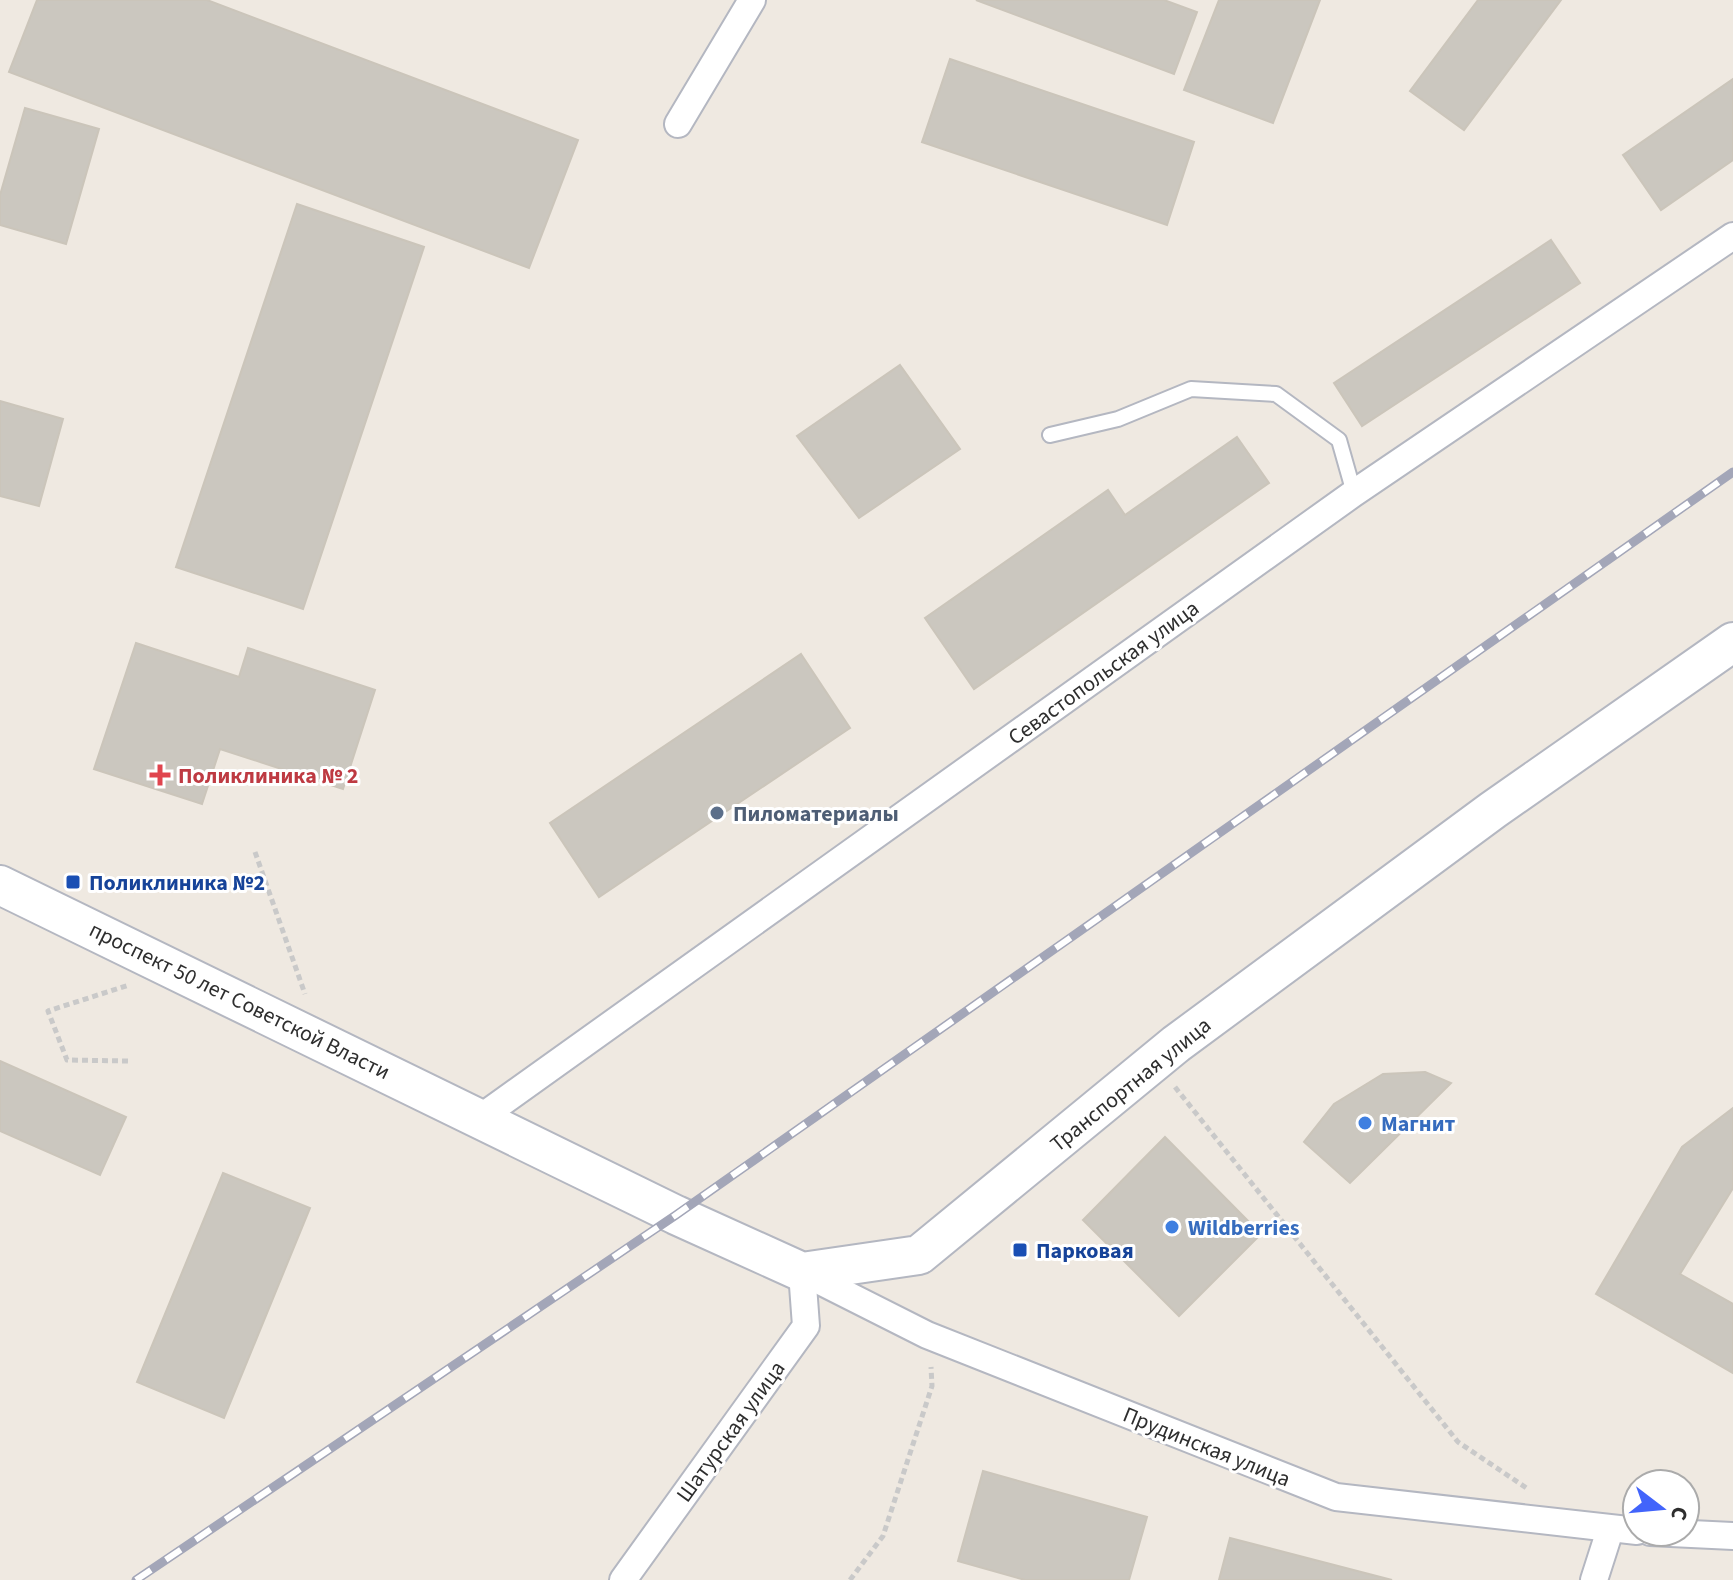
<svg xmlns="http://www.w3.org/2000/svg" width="1733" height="1580" font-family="'Source Sans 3',sans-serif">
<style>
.building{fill:#cbc7bf;stroke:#cbc5ba;stroke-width:2}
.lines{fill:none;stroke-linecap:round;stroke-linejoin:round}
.lane-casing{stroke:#b4b7c1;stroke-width:18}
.street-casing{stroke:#b4b7c1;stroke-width:30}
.secondary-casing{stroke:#b4b7c1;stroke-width:42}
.path{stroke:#c9c9c9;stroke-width:5;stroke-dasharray:6 4;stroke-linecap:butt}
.lane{stroke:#fff;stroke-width:14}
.street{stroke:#fff;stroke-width:26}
.secondary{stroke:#fff;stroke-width:38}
.rail-casing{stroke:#a3a6b8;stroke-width:9}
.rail{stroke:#fff;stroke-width:6;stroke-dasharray:18;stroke-linecap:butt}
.health-dot{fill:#e0444e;stroke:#fff;stroke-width:3}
.service-dot{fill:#5c6f8a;stroke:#fff;stroke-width:3}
.transit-dot{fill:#1a4fb4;stroke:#fff;stroke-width:3}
.shop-dot{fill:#3f7fe0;stroke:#fff;stroke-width:3}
.labels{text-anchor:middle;stroke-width:6;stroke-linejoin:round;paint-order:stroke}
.street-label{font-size:22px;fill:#2e2e2e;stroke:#fff}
.health-label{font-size:22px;font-weight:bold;fill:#be3a42;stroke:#fff;text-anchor:start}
.service-label{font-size:22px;font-weight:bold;fill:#4e5e75;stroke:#fff;text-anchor:start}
.transit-label{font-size:22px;font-weight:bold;fill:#164399;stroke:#fff;text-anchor:start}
.shop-label{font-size:22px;font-weight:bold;fill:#366cbe;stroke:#fff;text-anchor:start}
</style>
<rect width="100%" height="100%" fill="#efe9e1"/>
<g class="building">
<polygon points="37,0 207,0 578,140 529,268 9,72"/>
<polygon points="976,0 1164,0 1197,12 1174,74"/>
<polygon points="1219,0 1320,0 1273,123 1184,90"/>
<polygon points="1478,0 1561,0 1464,130 1410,91"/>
<polygon points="950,59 1194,142 1167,225 922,142"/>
<polygon points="1733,79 1733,160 1661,210 1623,155"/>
<polygon points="25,108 99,129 66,244 0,225 0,195"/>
<polygon points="297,204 424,247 303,609 176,567"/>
<polygon points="1551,240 1580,283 1362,426 1334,383"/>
<polygon points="900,365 960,449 859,518 797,436"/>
<polygon points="0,401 63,419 39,506 0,496"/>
<polygon points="1237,437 1269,483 974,689 925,618 1108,490 1125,515"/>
<polygon points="136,643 239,677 248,648 375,690 343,789 220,749 202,804 94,769"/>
<polygon points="801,654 850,728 599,897 550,823"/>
<polygon points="0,1061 126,1117 100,1175 0,1131"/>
<polygon points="1425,1072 1451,1083 1350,1183 1304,1142 1334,1104 1383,1074"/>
<polygon points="1733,1108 1733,1188 1680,1274 1733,1304 1733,1373 1596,1294 1682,1147"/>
<polygon points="1165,1137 1261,1234 1179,1316 1083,1220"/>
<polygon points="223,1173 310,1208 224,1418 137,1382"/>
<polygon points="983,1471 1147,1517 1129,1580 1025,1580 958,1561"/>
<polygon points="1230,1538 1392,1580 1219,1580"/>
</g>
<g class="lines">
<g class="lane-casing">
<polyline id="lane" points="1050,435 1118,419 1191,389 1276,394 1339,440 1354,493"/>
</g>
<g class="street-casing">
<g id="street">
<polyline points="678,124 752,0"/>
<polyline points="480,1118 1354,493 1733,236"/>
<polyline points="802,1272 927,1335 1336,1497 1637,1531"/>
<polyline points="1650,1532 1733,1536"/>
<polyline points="623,1580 806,1326 802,1272"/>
<polyline points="1594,1580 1610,1530"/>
</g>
</g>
<g class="secondary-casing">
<polyline id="secondary" points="0,885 676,1215 802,1272 919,1255 1176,1044 1493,810 1733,642"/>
</g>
<g class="path">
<polyline points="255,852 305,994"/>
<polyline points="128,1061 67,1060 48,1011 129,985"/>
<polyline points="1175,1087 1458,1442 1528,1489"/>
<polyline points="850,1580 883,1536 932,1386 931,1367"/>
</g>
<use href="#lane" class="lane"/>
<use href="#street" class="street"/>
<use href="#secondary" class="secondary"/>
<g class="rail-casing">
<polyline id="rail" points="136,1580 676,1215 1733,472"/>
</g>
<use href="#rail" class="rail"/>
</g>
<path class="health-dot" d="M156 763h8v8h8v8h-8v8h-8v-8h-8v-8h8z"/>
<circle class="service-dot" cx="717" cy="813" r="8"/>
<g class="transit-dot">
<rect x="65" y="874" width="16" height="16" rx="4"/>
<rect x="1012" y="1242" width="16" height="16" rx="4"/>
</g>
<g class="shop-dot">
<circle cx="1365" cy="1123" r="8"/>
<circle cx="1172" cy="1227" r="8"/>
</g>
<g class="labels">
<g class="street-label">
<text transform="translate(1103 672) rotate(-36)" y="8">Севастопольская улица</text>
<text transform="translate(240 1000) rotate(26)" y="8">проспект 50 лет Советской Власти</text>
<text transform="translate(1130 1084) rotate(-39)" y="8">Транспортная улица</text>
<text transform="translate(730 1431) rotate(-54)" y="8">Шатурская улица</text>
<text transform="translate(1207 1446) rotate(22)" y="8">Прудинская улица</text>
</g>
<g class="health-label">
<text x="178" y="783">Поликлиника № 2</text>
</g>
<g class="service-label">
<text x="733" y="821">Пиломатериалы</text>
</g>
<g class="transit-label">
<text x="89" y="890">Поликлиника №2</text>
<text x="1036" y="1258">Парковая</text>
</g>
<g class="shop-label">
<text x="1381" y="1131">Магнит</text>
<text x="1188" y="1235">Wildberries</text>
</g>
</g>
<g transform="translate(1661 1508) rotate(106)"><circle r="38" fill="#ffffff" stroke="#ababab" stroke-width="2"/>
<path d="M0-6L14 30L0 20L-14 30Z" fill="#4264fb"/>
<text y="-12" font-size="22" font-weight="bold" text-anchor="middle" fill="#2e2e2e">С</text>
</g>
</svg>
